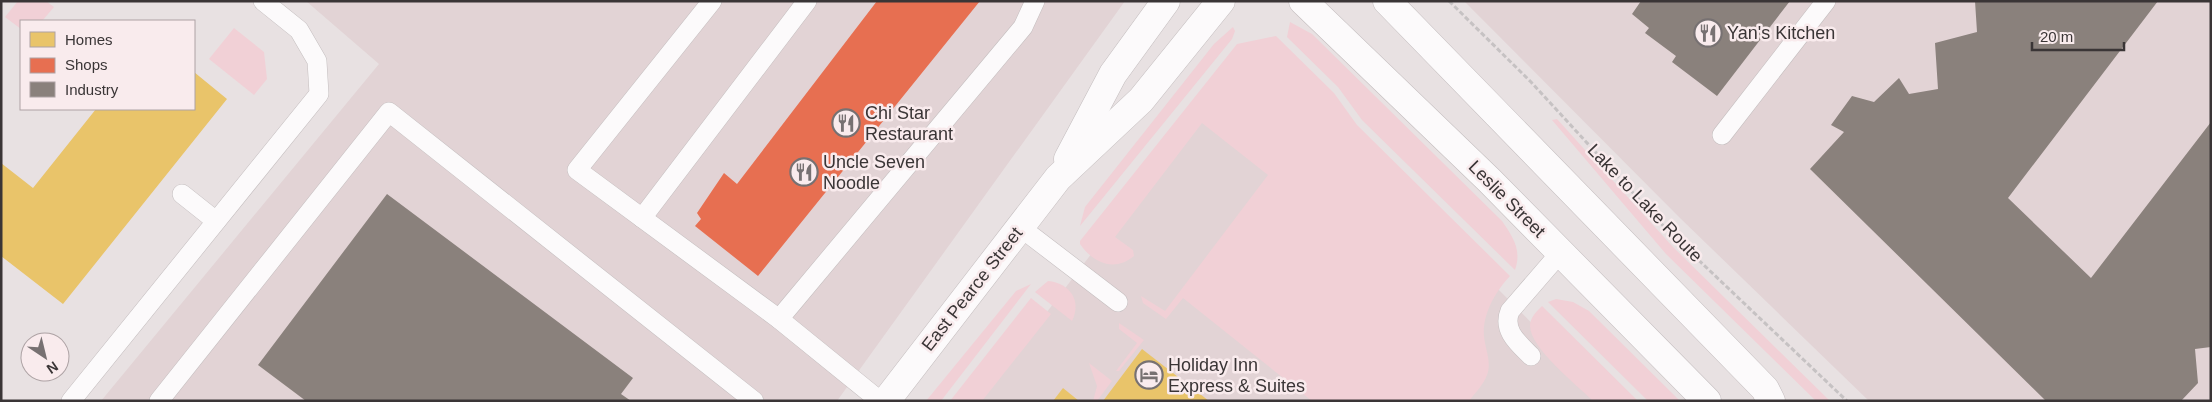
<svg xmlns="http://www.w3.org/2000/svg" width="2212" height="402" font-family="Arial,sans-serif">
<style>
.built{fill:#e2d3d5}
.green{fill:#f1d0d6}
.homes{fill:#e9c46a}
.shops{fill:#e76f51}
.industry{fill:#8a817c}
.lines{fill:none;stroke-linecap:round;stroke-linejoin:round}
.service-casing{stroke:#c3bdbe;stroke-width:20}
.minor-casing{stroke:#c3bdbe;stroke-width:29}
.secondary-casing{stroke:#c3bdbe;stroke-width:29}
.path{stroke:#c6c2c3;stroke-width:3;stroke-dasharray:5 2.5;stroke-linecap:butt}
.service{stroke:#fcfafb;stroke-width:19}
.minor{stroke:#fcfafb;stroke-width:28}
.secondary{stroke:#fcfafb;stroke-width:28}
.labels{text-anchor:middle;stroke-width:5;stroke-linejoin:round;paint-order:stroke}
.poi-label{font-size:18px;fill:#3a3536;stroke:#f9ebed;text-anchor:start}
.street-label{font-size:18px;fill:#3a3536;stroke:#f9ebed}
</style>
<rect width="100%" height="100%" fill="#e8e1e2"/>
<g class="built">
<polygon points="306,1 1125,1 837,401 101,401 379,64"/>
<polygon points="1464,1 2211,1 2211,401 1869,401 1680,218"/>
<polygon points="1253,42 1609,401 979,401"/>
</g>
<g class="green">
<polygon points="18,1 46,1 54,7 42,21 21,21 21,29 5,17"/>
<path d="M1290 22 1312 34 1502 221C1513 237 1522 250 1515 270L1362 120 1338 87 1287 37Z"/>
<polygon points="1233,27 1235,31 1232,39 1080,226 1085,207 1214,44"/>
<polygon points="234,28 264,52 267,79 254,95 209,59"/>
<path d="M1276 36 1334 93 1357 125 1510 276C1496 291 1482 314 1484 336 1485 349 1492 362 1487 375 1484 384 1475 393 1469 401H1312L1183 298 1166 319 1143 303 1141 296 1165 311 1268 175 1202 123 1115 237 1133 250 1134 256C1114 273 1092 262 1080 244V241L1237 44Z"/>
<polygon points="1557,119 1673,247 1830,401 1816,401 1666,254 1552,120"/>
<path d="M1048 281C1070 283 1082 301 1072 321L1035 292Z"/>
<polygon points="1031,284 941,401 926,401 1016,291"/>
<polygon points="1031,298 1051,314 982,401 950,401"/>
<polygon points="1556,299 1573,302 1589,311 1680,401 1648,401 1548,302"/>
<path d="M1542 306 1638 401H1593C1577 385 1530 348 1530 326 1530 318 1536 312 1542 306Z"/>
<polygon points="1119,323 1144,340 1119,371 1116,371 1137,343 1119,329"/>
<polygon points="1089,363 1112,381 1097,401 1093,401 1097,386"/>
</g>
<g class="homes">
<polygon points="194,72 227,99 63,304 1,256 1,163 33,188 96,109 194,109"/>
<polygon points="1142,349 1209,401 1103,401"/>
<polygon points="1063,388 1079,401 1053,401"/>
</g>
<polygon class="shops" points="877,1 980,1 758,276 695,226 701,219 697,213 724,173 737,184"/>
<g class="industry">
<polygon points="1641,1 1790,1 1717,96 1672,62 1676,56 1645,33 1649,28 1632,14"/>
<polygon points="1975,1 2158,1 2008,198 2091,278 2211,122 2211,347 2195,349 2198,383 2181,401 2046,401 1810,169 1844,132 1831,125 1852,96 1874,102 1899,78 1909,94 1938,89 1935,43 1977,32"/>
<polygon points="387,194 633,378 621,394 631,401 306,401 258,365"/>
</g>
<g class="lines">
<g class="service-casing">
<g id="service">
<polyline points="712,1 577,170 779,319 880,401"/>
<polyline points="1722,135 1826,1"/>
<polyline points="182,194 216,221"/>
<polyline points="642,218 807,1"/>
<polyline points="1020,227 1118,302"/>
<polyline points="779,319 1023,27 1035,1"/>
<path d="M1531 356C1518 343 1502 330 1510 311L1560 253"/>
<polyline points="71,401 319,94 317,61 299,30 263,1"/>
<polyline points="159,401 389,112 754,401"/>
</g>
</g>
<g class="minor-casing">
<g id="minor">
<polyline points="1068,159 1113,74 1166,1"/>
<polyline points="886,401 1058,178 1141,100 1221,1"/>
</g>
</g>
<g class="secondary-casing">
<g id="secondary">
<polyline points="1303,1 1489,180 1707,401"/>
<polyline points="1387,1 1765,389 1771,401"/>
</g>
</g>
<polyline class="path" points="1449,1 1531,82 1669,232 1847,401"/>
<use href="#service" class="service"/>
<use href="#minor" class="minor"/>
<use href="#secondary" class="secondary"/>
</g>
<defs>
<g id="restaurant-ring" transform="scale(1.4375)"><circle r="9.5" fill="#f9ebed" stroke="#777172" stroke-width="1.5"/><path d="M-5-6h1v4h1v-4h1v4h1v-4h1v5L-1.5 .5V6h-2V.5L-5-1ZM5-6V6H3V1.5H1.5Q1.5-4 5-6Z" fill="#777172"/></g>
<g id="hotel-ring" transform="scale(1.4375)"><circle r="9.5" fill="#f9ebed" stroke="#777172" stroke-width="1.5"/><path d="M-6-4.5h1.5V1H6V5H4.5V3h-9V5H-6ZM-4 0a1.8 1.8 0 1 1 3.6 0ZM.5 0V-2.5h3Q6-2.5 6 0Z" fill="#777172"/></g>
</defs>
<g fill-rule="evenodd">
<use href="#restaurant-ring" x="1708" y="33"/>
<use href="#restaurant-ring" x="846" y="123"/>
<use href="#restaurant-ring" x="804" y="172"/>
<use href="#hotel-ring" x="1149" y="375"/>
</g>
<g class="labels">
<g class="poi-label">
<text x="1727" y="39">Yan's Kitchen</text>
<text x="865" y="119">Chi Star<tspan x="865" dy="21">Restaurant</tspan></text>
<text x="823" y="168">Uncle Seven<tspan x="823" dy="21">Noodle</tspan></text>
<text x="1168" y="371">Holiday Inn<tspan x="1168" dy="21">Express &amp; Suites</tspan></text>
</g>
<g class="street-label">
<text transform="translate(1507 199) rotate(45)" y="6">Leslie Street</text>
<text transform="translate(1645 203) rotate(46)" y="6">Lake to Lake Route</text>
<text transform="translate(972 289) rotate(-52)" y="6">East Pearce Street</text>
</g>
</g>
<rect width="2212" height="402" fill="none" stroke="#3a3536" stroke-width="5"/>
<rect x="20" y="20" width="175" height="90" fill="#f9ebed" stroke="#ada2a4"/>
<rect x="30" y="32" width="25" height="15" fill="#e9c46a" stroke="#ada2a4"/>
<text x="65" y="45" font-size="15" fill="#3a3536">Homes</text>
<rect x="30" y="58" width="25" height="15" fill="#e76f51" stroke="#ada2a4"/>
<text x="65" y="70" font-size="15" fill="#3a3536">Shops</text>
<rect x="30" y="82" width="25" height="15" fill="#8a817c" stroke="#ada2a4"/>
<text x="65" y="95" font-size="15" fill="#3a3536">Industry</text>
<g transform="translate(45 357) rotate(145)"><circle r="24" fill="#f9ebed" stroke="#ada2a4"/>
<path d="M0-4L9 19L0 12L-9 19Z" fill="#777172"/>
<text y="-8" font-size="14" font-weight="bold" text-anchor="middle" fill="#3a3536">N</text>
</g>
<path d="M2032 42v8h92v-8" fill="none" stroke="#3a3536" stroke-width="2.5"/>
<text x="2040" y="42" font-size="15" fill="#3a3536" stroke="#f9ebed" stroke-width="4" paint-order="stroke">20 m</text>
</svg>
